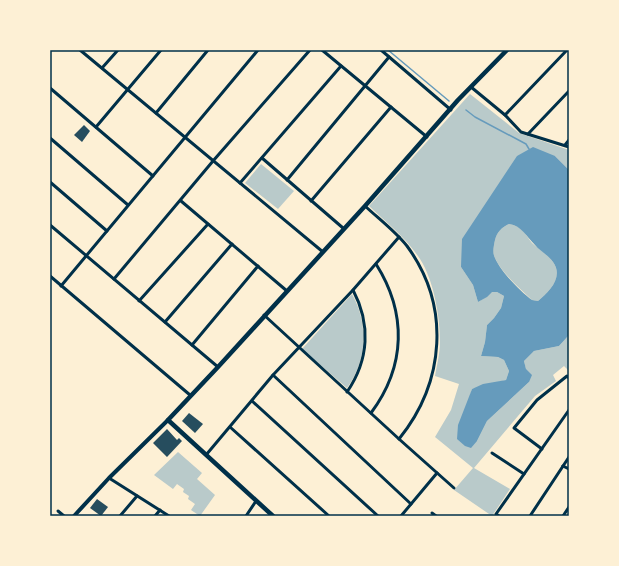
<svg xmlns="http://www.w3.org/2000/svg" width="619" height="566" font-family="'Noto Sans',sans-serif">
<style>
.green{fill:#b9caca}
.water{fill:#669bbc;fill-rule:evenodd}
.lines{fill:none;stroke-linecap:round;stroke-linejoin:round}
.stream{stroke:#669bbc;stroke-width:1.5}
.building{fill:#264d5e}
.minor{stroke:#003049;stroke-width:3}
.tertiary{stroke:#003049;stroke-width:4}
.secondary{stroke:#003049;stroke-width:4.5}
.neatline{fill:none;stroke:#003049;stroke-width:1.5}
</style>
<rect width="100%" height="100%" fill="#fdf0d5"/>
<g class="green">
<path d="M470 94 519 133 569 150V170L555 156 461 267 473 285 478 302 486 297 491 292H497L504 296 501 308 494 318 487 325 485 342 481 356 498 357 504 360 509 371 506 380 472 389 469 399 477 441 487 421 529 382 524 361 534 351 559 346 569 335V371L564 366 553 375 556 381 535 396 474 468 510 489 492 516 454 490 473 468 435 437 451 410 459 384 435 376C437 365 440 353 440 342 440 317 434 281 420 259 407 239 387 223 369 206Z"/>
<polygon points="261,164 294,191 278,209 245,183"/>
<path d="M509 224C522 226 525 234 532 243 539 249 548 255 553 262 564 277 549 292 538 301L532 300C520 289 502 273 495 258 492 253 494 245 495 240 497 232 502 227 509 224Z"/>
<path d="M352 294C369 325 367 360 347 388L302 349Z"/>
<polygon points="178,452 202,473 197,479 215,495 200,516 191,510 195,504 188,499 189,496 183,492 184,489 177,484 173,489 154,475"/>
</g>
<path class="water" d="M533 147 555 156 569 170V335L559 346 534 351 524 361 526 369 532 375 529 382 487 421 477 441 471 448 465 446 457 439 458 425 472 389 483 384 506 380 509 371 504 360 498 357 481 356 485 342 487 325 494 318 501 308 504 296 497 292H492L487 297 478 302 473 285 461 267 462 239 517 156ZM509 224C522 226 526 236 535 245 540 251 548 255 553 262 564 277 549 292 538 301L532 300C520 291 501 272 495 258 492 253 494 245 495 240 497 232 502 227 509 224Z"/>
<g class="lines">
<g class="stream">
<polyline points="388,50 449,101"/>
<polyline points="466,110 475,117 526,144 529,149"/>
</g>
</g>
<g class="building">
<polygon points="84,125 90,131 82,142 74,135"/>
<polygon points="189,413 203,424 195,433 182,421"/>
<polygon points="167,429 177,440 179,438 182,441 167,457 153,443"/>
<polygon points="97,499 108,507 101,516 90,508"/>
</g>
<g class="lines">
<g class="minor">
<polyline points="80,50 323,252"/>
<polyline points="322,50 427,137"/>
<polyline points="381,50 451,110"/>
<polyline points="102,68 118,50"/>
<polyline points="471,87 505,115 521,132 569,147"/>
<polyline points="50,88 153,176"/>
<polyline points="156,113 208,50"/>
<polyline points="505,115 567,50"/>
<polyline points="96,127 161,50"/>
<polyline points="528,134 569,91"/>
<polyline points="50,138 128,205"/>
<polyline points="565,145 569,140"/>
<polyline points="262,158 343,228"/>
<polyline points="287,180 389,57"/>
<polyline points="50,182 107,231"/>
<polyline points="240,183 341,66"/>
<polyline points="181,201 287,291"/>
<polyline points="311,201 391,107"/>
<path d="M365 206C379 219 395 231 407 246 451 306 445 382 399 439"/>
<polyline points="50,225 218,367"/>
<polyline points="50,276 190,395"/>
<polyline points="114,279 213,161 310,50"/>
<polyline points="61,286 258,50"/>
<polyline points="139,301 208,224"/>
<polyline points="264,315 399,439 454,488"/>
<polyline points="165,322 232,244"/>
<polyline points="192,345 258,266"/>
<polyline points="273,375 411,504"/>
<path d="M347 392C369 360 371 324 353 290"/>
<polyline points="252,401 378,516"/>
<path d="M371 413C406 366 407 313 376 264"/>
<polyline points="230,427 329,516"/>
<polyline points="542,449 514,428 537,400 567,376 569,378"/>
<polyline points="492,453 524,474"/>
<polyline points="206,455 273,375 353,290 399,237"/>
<polyline points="563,466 569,469"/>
<polyline points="109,478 169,516"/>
<polyline points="58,511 64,516"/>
<polyline points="432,513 436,516"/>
<polyline points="120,516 137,496"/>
<polyline points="155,516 160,510"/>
<polyline points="246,516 256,501"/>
<polyline points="401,516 437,473"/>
<polyline points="499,516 496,514 569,410"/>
<polyline points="530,516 569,457"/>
<polyline points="563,516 569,507"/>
</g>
<polyline class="tertiary" points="74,516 109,478 168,420"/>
<polyline class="secondary" points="273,516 168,420 218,367 365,206 458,100 507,50"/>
</g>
<rect width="619" height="566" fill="none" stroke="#fdf0d5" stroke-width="102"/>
<rect x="51" y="51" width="517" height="464" class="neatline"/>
</svg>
